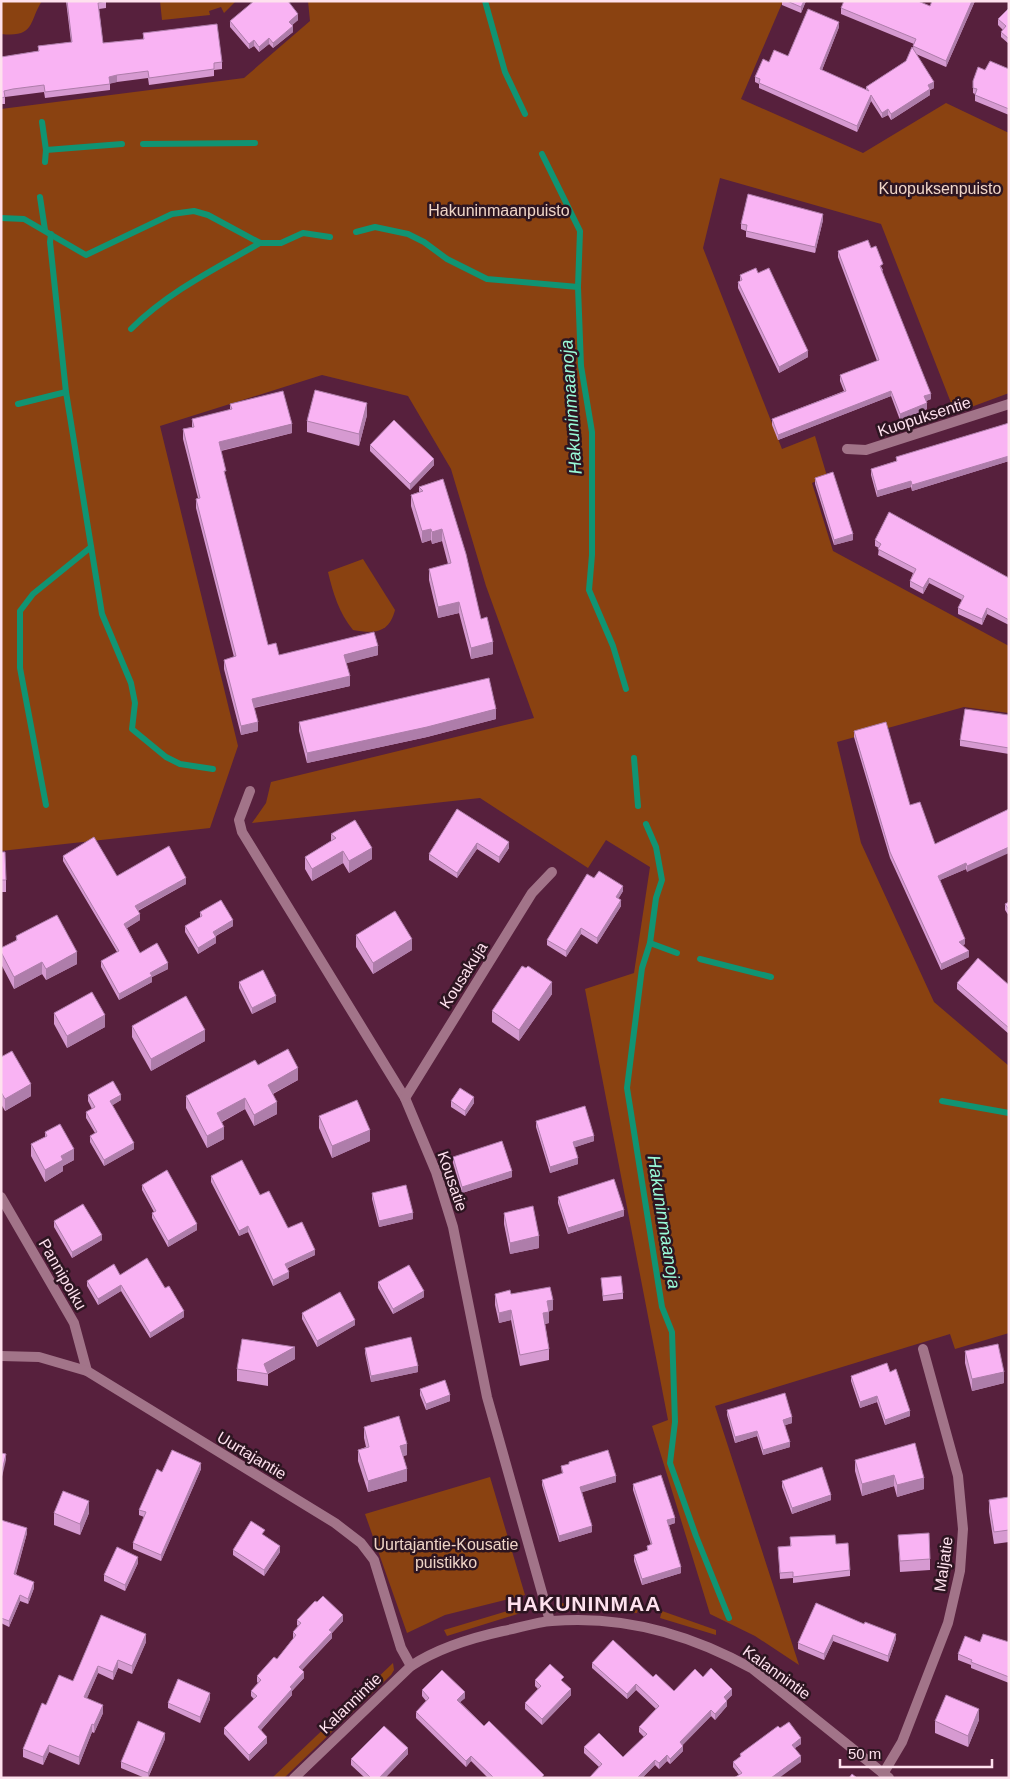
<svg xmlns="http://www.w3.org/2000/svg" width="1010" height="1779" font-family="Arial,sans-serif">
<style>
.green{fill:#8a4211}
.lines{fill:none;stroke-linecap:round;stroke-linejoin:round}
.stream{stroke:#109473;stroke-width:6}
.minor{stroke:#a27489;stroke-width:10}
.tertiary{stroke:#a27489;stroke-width:10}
.wall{fill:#d69ad1}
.shaded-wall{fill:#ae7daa}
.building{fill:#f9b3f3;stroke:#ae7daa}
.labels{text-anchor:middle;stroke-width:5;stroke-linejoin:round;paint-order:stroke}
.park-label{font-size:16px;fill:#efd5c7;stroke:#2d1521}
.street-label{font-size:16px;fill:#fee1ee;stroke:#2d1521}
.water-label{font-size:18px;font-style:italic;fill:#99fad8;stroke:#2d1521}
.district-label{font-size:21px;font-weight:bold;letter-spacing:1px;fill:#fee1ee;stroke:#2d1521}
</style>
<rect width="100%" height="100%" fill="#57203d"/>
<g class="green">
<path d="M1 1H42C29 20 36 38 1 34Z"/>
<polygon points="160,1 236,1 224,13 221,7 209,11 210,15 162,20"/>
<polygon points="308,1 783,1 741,99 863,153 946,103 1009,133 1009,393 955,413 881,224 720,178 703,248 782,449 815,436 827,476 812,483 833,551 1009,646 1009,713 964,707 837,742 861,843 934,1002 1009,1066 1009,1333 955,1349 950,1334 715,1406 799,1665 755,1636 710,1614 652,1426 668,1420 585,989 634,973 650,867 606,840 588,868 480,798 252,823 266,803 271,782 534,718 486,586 451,469 408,396 322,375 160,426 238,746 210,828 1,851 1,109 244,78 310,21"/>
<path d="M363 559 395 610C389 633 375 634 353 630 339 613 333 593 328 572Z"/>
<polygon points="490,1477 525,1595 445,1615 407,1633 365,1514"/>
<polygon points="557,1603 624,1605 638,1608 637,1613 602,1610 569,1611"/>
<polygon points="524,1606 529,1608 524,1612 447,1636 444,1630"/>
<polygon points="662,1611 716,1630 716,1635 660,1618"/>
<polygon points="393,1663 394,1670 391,1675 284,1778 272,1778"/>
</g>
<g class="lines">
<g class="stream">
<polyline points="485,1 505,72 525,114"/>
<polyline points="42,122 46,150 45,162"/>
<polyline points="143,144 255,143"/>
<polyline points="46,150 122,144"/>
<polyline points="542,154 580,231 578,287 581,366 592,432 592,555 589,590 613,646 626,689"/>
<polyline points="40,197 45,230"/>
<polyline points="1,218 24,219 86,255 172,214 194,211 208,215 260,243 281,243 303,233 330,237"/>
<polyline points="356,232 375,227 408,234 424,242 447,259 487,279 578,287"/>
<polyline points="51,234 50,242 66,392 102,614 131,683 135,703 132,729 166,757 180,764 213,769"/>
<path d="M131 329C168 292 215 269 260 243"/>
<polyline points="18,404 66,392"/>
<polyline points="634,758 638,806"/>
<polyline points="46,805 20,668 20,611 33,594 91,547"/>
<polyline points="646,824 656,847 662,880 656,898 650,943 642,968 627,1088 662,1307 672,1332 675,1422 670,1463 696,1536 729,1618"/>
<polyline points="650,943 677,953"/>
<polyline points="700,959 771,977"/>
<polyline points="942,1101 1009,1113"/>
</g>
<g class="minor">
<polyline points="847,449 866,450 1009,404"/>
<polyline points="250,791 239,820 242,832 405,1098 436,1172 453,1227 487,1397 550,1621"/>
<polyline points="405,1098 532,893 552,872"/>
<polyline points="1,1197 74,1323 87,1371"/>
<polyline points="1,1356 39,1357 87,1371 335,1523 361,1543 374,1560 401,1648 411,1666"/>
<polyline points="883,1774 902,1742 948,1623 960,1571 963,1529 958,1476 923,1349"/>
</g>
<path class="tertiary" d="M294 1778 411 1666C438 1648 471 1638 503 1631 519 1628 536 1622 552 1621 623 1615 692 1635 753 1669L889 1778"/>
</g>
<g class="wall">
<polygon points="66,1 106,1 106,8 99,9 103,43 143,39 143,33 222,62 222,69 214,70 214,76 149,85 148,78 117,82 110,83 110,90 45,98 44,92 13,96 5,97 5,104 1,104 1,57 38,51 38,46 71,42"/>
<polygon points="782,1 806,1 801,13 782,5"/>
<polygon points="975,1 946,67 916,54 934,88 930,90 930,95 891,120 888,115 882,118 871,101 857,132 759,88 759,84 755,82 755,77 769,62 788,56 839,27 822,70 866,90 866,87 906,61 913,48 914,44 841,14 841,8 930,6"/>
<polygon points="1009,8 1009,44 1001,37 1001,32 1003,30 998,25 998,19"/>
<polygon points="298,20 292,25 293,32 273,48 269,44 259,52 254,46 249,49 230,27 230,21"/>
<polygon points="1009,69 1009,115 975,101 975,94 973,93 973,81 985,70"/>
<polygon points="823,220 815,253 746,237 746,231 741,229 741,224"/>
<polygon points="871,248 883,270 882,271 931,399 926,401 927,409 900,420 891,396 778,440 772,425 772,419 844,391 840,381 840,375 877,361 838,257 838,251"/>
<polygon points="758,273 808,357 779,373 738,288 738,282 740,281 740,275"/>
<polygon points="230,404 292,433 221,451 226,480 268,645 279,655 378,655 346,663 350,686 254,708 258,731 241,735 224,669 224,660 234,657 196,508 196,499 198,498 183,439 183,429 192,427 192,419 230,410"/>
<polygon points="367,415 359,446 307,432 307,421"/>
<polygon points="1009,423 1009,461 912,491 911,487 877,497 871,475 871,469 896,461 896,457"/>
<polygon points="370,445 434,465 410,490 370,451"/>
<polygon points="815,478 853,540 834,545 815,484"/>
<polygon points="443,479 481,619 493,654 471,659 459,613 438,618 429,580 429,569 448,564 442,541 432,544 431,540 422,543 411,506 411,495 419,492 419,487"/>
<polygon points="875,540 1009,578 1009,625 987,614 982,625 958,614 958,608 962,600 929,583 923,594 910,587 910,581 913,573 878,555 879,548 875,546"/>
<polygon points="1009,715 1009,754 960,746 960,740"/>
<polygon points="496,719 427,737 307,763 299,731 299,722"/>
<polygon points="854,731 910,805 935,844 1009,809 967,872 966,869 940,880 965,944 963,945 969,957 941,970 890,858 854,737"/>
<polygon points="457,809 509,848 499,863 477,849 457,878 429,860 429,854"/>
<polygon points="331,834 372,859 349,873 343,863 312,881 305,869 305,857 331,841"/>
<polygon points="1,852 6,880 6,892 1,892"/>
<polygon points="63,856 117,876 186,884 138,911 140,920 127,928 140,953 168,969 152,977 152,982 119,1000 101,967 101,961 117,952 63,861"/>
<polygon points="594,878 623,891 618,899 621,906 597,944 581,934 566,957 547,945 547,940"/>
<polygon points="1009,902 1009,916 1005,910 1005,904"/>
<polygon points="200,912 233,926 216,936 216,943 198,954 185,932 185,926 200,918"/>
<polygon points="356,935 412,950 373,974 356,947"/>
<polygon points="16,936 77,964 46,980 42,974 14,989 1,964 1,948 16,941"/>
<polygon points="526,968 552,994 519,1041 492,1022 492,1011"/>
<polygon points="239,982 276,1002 252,1014 239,988"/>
<polygon points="957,983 1009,985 1009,1034 957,989"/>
<polygon points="54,1013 105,1027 67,1048 54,1024"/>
<polygon points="132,1026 205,1041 151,1071 132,1037"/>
<polygon points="1,1057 31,1096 5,1111 1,1104"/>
<polygon points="258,1065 298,1080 273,1094 277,1114 254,1126 245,1109 222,1122 224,1139 207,1148 186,1108 186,1096"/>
<polygon points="88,1095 121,1100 112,1105 134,1149 104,1166 90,1142 90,1136 95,1133 86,1118 86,1112 92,1109 88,1101"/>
<polygon points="451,1101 474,1103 465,1116 451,1107"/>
<polygon points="319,1116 370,1141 332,1158 319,1128"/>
<polygon points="536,1121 594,1141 575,1147 578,1164 550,1173 536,1127"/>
<polygon points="45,1132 74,1160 63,1166 63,1171 45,1182 31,1156 31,1144 45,1137"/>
<polygon points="453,1157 512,1177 462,1193 453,1163"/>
<polygon points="211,1176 260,1195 288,1228 315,1255 288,1268 289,1278 273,1286 248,1232 239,1236 211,1182"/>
<polygon points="142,1185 197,1230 168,1247 152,1218 152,1213 154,1212 142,1190"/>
<polygon points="372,1193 413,1219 379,1227 372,1199"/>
<polygon points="558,1197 624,1216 568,1234 558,1203"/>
<polygon points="504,1213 539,1248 510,1254 504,1224"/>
<polygon points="54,1221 102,1240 72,1258 54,1227"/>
<polygon points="601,1278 623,1293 623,1299 603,1301"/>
<polygon points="87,1281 165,1288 184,1317 150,1338 121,1291 98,1305 87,1286"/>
<polygon points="378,1282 424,1297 393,1314 378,1288"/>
<polygon points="495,1294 511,1294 553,1310 549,1311 549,1323 545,1324 549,1349 549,1360 520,1366 511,1320 499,1323 495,1305"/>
<polygon points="302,1313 355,1325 317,1347 302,1319"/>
<polygon points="365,1348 418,1372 371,1382 365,1353"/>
<polygon points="965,1351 1004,1383 972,1391 965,1363"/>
<polygon points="295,1359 268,1374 268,1386 237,1381 237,1369"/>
<polygon points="890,1372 910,1416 885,1425 877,1402 860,1408 851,1381 851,1376"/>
<polygon points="420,1389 450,1401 426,1410 420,1395"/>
<polygon points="727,1410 792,1423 785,1425 790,1447 763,1455 757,1436 735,1443 727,1415"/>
<polygon points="364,1427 407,1455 403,1456 407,1481 368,1492 358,1461 358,1450 366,1447 364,1438"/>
<polygon points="855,1460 924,1489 897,1497 894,1486 862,1496 855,1471"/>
<polygon points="569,1462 616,1482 582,1492 592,1532 559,1542 542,1485 542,1480 562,1474 561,1466 569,1464"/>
<polygon points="201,1469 161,1561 133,1549 133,1543 144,1517 139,1515 139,1510 162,1472"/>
<polygon points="782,1481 831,1500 792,1514 782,1487"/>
<polygon points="633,1484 675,1523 669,1525 681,1573 642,1585 634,1561 634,1555 647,1551 647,1546 651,1545 633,1490"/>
<polygon points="1009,1497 1009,1542 994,1544 989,1512 989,1500"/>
<polygon points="54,1513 89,1513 80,1535 54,1525"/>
<polygon points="1,1520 27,1533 16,1574 34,1588 28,1604 20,1601 9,1627 1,1623"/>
<polygon points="898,1535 930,1559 930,1570 900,1572"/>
<polygon points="265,1536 280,1552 264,1576 233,1555 233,1550"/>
<polygon points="790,1537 836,1544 850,1570 850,1576 793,1583 793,1578 780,1579 778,1547 790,1546"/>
<polygon points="138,1563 125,1591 104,1581 104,1575"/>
<polygon points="816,1603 896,1639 888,1662 833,1641 824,1660 798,1649 798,1643"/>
<polygon points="101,1615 146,1642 132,1674 118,1668 113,1680 98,1673 87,1698 103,1713 94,1733 92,1732 79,1765 49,1752 43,1765 23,1757 23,1749 46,1705 73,1681"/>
<polygon points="297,1620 343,1621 332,1633 332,1638 302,1670 304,1678 292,1691 292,1695 261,1730 267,1743 249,1761 224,1734 224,1728 254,1699 251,1696 251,1691 258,1683 257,1682 257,1676 277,1659 293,1639 293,1632 298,1626 297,1625"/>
<polygon points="980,1642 1009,1642 1009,1683 971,1668 971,1665 958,1660 958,1654"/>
<polygon points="592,1663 653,1677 674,1691 703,1677 732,1695 727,1700 727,1706 715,1720 711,1716 682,1745 683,1751 670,1764 667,1761 659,1769 655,1765 642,1778 589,1778 599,1767 584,1753 584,1747 623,1757 644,1737 639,1732 639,1727 656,1709 636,1690 627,1699 592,1668"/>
<polygon points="535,1680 564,1683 571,1695 542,1725 525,1709 525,1703 538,1689 535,1686"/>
<polygon points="422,1690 465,1698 460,1702 484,1726 544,1778 488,1778 471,1761 466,1767 416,1718 416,1712 426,1701 422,1696"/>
<polygon points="210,1699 200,1723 168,1708 168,1703"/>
<polygon points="979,1720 968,1747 935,1733 935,1721"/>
<polygon points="780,1728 801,1744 795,1748 801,1762 739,1775 733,1767 733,1762 740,1757 740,1754"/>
<polygon points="165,1739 148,1778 145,1778 121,1768 121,1762"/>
<polygon points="408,1754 385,1778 365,1778 351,1765 351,1759"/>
</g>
<g class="shaded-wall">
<polygon points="804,1 806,1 801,13 801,7"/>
<polygon points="972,1 975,1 946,67 946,61"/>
<polygon points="298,14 298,20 289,28 289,22"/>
<polygon points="839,22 839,27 820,75 820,69"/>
<polygon points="293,26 293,32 273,48 273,43"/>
<polygon points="269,38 269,44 259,52 259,47"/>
<polygon points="254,40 254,46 249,49 249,44"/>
<polygon points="117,75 117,82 109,84 109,77"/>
<polygon points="934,82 934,88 930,90 930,95 891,120 891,114 928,85"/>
<polygon points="871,95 871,101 857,132 857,126"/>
<polygon points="888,109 888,115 882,118 882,113"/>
<polygon points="823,214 823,220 815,253 815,247"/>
<polygon points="808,351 808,357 779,373 779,367"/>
<polygon points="891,391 891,396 778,440 778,435"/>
<polygon points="931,394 931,399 924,402 924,396"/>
<polygon points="367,403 367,415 359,446 359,434"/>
<polygon points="927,403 927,409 900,420 900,414"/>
<polygon points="292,424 292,433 219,451 219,442"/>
<polygon points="1009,456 1009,461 912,491 912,485"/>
<polygon points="434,459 434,465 410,490 410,484"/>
<polygon points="911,481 911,487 877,497 877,491"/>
<polygon points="431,529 431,540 422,543 422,531"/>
<polygon points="442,529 442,541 432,544 432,532"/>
<polygon points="853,534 853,540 834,545 834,540"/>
<polygon points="929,578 929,583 923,594 923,588"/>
<polygon points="459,602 459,613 438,618 438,607"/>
<polygon points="987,608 987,614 982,625 982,619"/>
<polygon points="493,642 493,654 471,659 471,648"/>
<polygon points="378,646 378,655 344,664 344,655"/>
<polygon points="350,676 350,686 252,708 252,699"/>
<polygon points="496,709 496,719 427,737 307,763 307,753"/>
<polygon points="258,722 258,731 241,735 241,726"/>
<polygon points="509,842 509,848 499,863 499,857"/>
<polygon points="477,843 477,849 457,878 457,873"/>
<polygon points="1009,847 1009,853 967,872 967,866"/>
<polygon points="372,848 372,859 349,873 349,861"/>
<polygon points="343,851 343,863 312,881 312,869"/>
<polygon points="966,863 966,869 938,881 938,876"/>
<polygon points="186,878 186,884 135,912 135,906"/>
<polygon points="623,886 623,891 616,903 616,897"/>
<polygon points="621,900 621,906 597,944 597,938"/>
<polygon points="140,914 140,920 124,930 124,924"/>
<polygon points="233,920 233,926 213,937 213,932"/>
<polygon points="581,928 581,934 566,957 566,951"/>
<polygon points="216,937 216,943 198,954 198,948"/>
<polygon points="412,939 412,950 373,974 373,963"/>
<polygon points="965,939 965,944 959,947 959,942"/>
<polygon points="969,951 969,957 941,970 941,964"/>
<polygon points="77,952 77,964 46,980 46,969"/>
<polygon points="42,962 42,974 14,989 14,977"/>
<polygon points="168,963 168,969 152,977 152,982 119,1000 119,994 150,973"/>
<polygon points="552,982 552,994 519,1041 519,1030"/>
<polygon points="276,996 276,1002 252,1014 252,1008"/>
<polygon points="105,1015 105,1027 67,1048 67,1036"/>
<polygon points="205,1030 205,1041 151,1071 151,1059"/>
<polygon points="298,1068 298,1080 268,1096 268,1085"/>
<polygon points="31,1084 31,1096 5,1111 5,1099"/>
<polygon points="121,1095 121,1100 110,1107 110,1101"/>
<polygon points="474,1097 474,1103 465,1116 465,1111"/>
<polygon points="245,1098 245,1109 217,1124 217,1113"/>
<polygon points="277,1102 277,1114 254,1126 254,1115"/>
<polygon points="224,1127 224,1139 207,1148 207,1136"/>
<polygon points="370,1130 370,1141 332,1158 332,1146"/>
<polygon points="594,1136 594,1141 573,1148 573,1142"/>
<polygon points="134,1143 134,1149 104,1166 104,1160"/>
<polygon points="74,1149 74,1160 63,1166 63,1171 45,1182 45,1170 61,1156"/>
<polygon points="578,1158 578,1164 550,1173 550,1167"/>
<polygon points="512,1171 512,1177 462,1193 462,1187"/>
<polygon points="624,1210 624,1216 568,1234 568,1228"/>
<polygon points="413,1213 413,1219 379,1227 379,1221"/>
<polygon points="197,1224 197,1230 168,1247 168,1241"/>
<polygon points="248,1226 248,1232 239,1236 239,1231"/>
<polygon points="102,1235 102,1240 72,1258 72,1252"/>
<polygon points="539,1236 539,1248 510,1254 510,1243"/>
<polygon points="315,1250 315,1255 285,1269 285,1264"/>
<polygon points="289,1272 289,1278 273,1286 273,1280"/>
<polygon points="121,1285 121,1291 98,1305 98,1299"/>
<polygon points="424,1291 424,1297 393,1314 393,1309"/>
<polygon points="553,1300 553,1310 547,1312 547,1301"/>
<polygon points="511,1310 511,1320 499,1323 499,1313"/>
<polygon points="184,1311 184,1317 150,1338 150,1333"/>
<polygon points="549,1312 549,1323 543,1324 543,1313"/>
<polygon points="355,1320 355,1325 317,1347 317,1341"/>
<polygon points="295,1347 295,1359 267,1374 264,1364"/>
<polygon points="418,1366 418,1372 371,1382 371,1376"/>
<polygon points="1004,1372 1004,1383 972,1391 972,1379"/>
<polygon points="450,1395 450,1401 426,1410 426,1404"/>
<polygon points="877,1396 877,1402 860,1408 860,1402"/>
<polygon points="910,1411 910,1416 885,1425 885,1420"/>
<polygon points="792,1417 792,1423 783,1426 783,1420"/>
<polygon points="757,1431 757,1436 735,1443 735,1437"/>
<polygon points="790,1442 790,1447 763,1455 763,1450"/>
<polygon points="407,1444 407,1455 400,1457 400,1446"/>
<polygon points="6,1454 6,1460 1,1481 1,1475"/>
<polygon points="201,1463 201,1469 161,1561 161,1555"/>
<polygon points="407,1469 407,1481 368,1492 368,1481"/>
<polygon points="894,1475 894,1486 862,1496 862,1484"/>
<polygon points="616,1476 616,1482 580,1493 580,1487"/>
<polygon points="924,1478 924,1489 897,1497 897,1485"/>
<polygon points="831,1495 831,1500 792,1514 792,1508"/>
<polygon points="89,1501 89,1513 80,1535 80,1524"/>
<polygon points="675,1518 675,1523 667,1526 667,1520"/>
<polygon points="592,1526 592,1532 559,1542 559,1536"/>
<polygon points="27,1528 27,1533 14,1580 14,1574"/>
<polygon points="280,1546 280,1552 264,1576 264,1570"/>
<polygon points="138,1557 138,1563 125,1591 125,1585"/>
<polygon points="681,1567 681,1573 642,1585 642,1579"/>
<polygon points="34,1582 34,1588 28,1604 28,1599"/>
<polygon points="20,1595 20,1601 9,1627 9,1621"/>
<polygon points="343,1615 343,1621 332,1633 332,1638 299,1673 299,1667 329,1630"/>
<polygon points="146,1634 146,1642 132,1674 132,1666"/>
<polygon points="896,1634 896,1639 888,1662 888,1656"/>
<polygon points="833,1635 833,1641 824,1660 824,1654"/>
<polygon points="118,1660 118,1668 113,1680 113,1672"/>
<polygon points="98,1666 98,1673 84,1705 84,1697"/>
<polygon points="304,1672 304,1678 292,1691 292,1695 258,1733 258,1727 290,1687"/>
<polygon points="636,1684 636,1690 627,1699 627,1694"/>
<polygon points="571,1689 571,1695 542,1725 542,1719"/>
<polygon points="732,1689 732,1695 724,1703 724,1697"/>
<polygon points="465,1692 465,1698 457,1705 457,1700"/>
<polygon points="210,1693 210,1699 200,1723 200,1717"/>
<polygon points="727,1701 727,1706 715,1720 715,1714"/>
<polygon points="103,1705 103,1713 94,1733 94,1725"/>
<polygon points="979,1709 979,1720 968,1747 968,1736"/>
<polygon points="711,1710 711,1716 680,1748 680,1742"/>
<polygon points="92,1724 92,1732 79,1765 79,1757"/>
<polygon points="165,1733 165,1739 148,1778 148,1773"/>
<polygon points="267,1737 267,1743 249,1761 249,1755"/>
<polygon points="801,1738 801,1744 792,1750 792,1745"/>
<polygon points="49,1745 49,1752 43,1765 43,1757"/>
<polygon points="683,1746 683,1751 670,1764 670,1759"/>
<polygon points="408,1748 408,1754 385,1778 379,1778"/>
<polygon points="667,1755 667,1761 659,1769 659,1763"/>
<polygon points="471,1756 471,1761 466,1767 466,1761"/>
<polygon points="801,1756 801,1762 779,1778 771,1778"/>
<polygon points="655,1760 655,1765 642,1778 637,1778"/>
</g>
<g class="building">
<polygon points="67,1 106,1 98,3 103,43 144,39 143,33 217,24 222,62 214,63 214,69 149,78 148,71 117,75 109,77 110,84 45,92 44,85 13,89 4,91 5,97 1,98 1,57 39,51 38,46 72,42"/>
<polygon points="254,1 288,1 298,14 289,22 293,26 273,43 269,38 259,47 254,40 249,44 230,21"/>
<polygon points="787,1 804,1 801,7"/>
<polygon points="844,1 918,1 930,6 932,1 972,1 946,61 913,46 916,39 841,8"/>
<polygon points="1009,8 1009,39 1001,32 1006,26 998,19"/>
<polygon points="808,9 839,22 820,69 869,91 866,87 906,61 912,47 934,82 928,85 930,89 891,114 888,109 882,113 871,95 857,126 759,83 760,79 755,77 763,59 769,62 774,50 788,56"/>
<polygon points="990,61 1009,69 1009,109 975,95 977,89 973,88 973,81 978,67 985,70"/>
<polygon points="748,194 823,214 815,247 746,231 747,225 741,224"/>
<polygon points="868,240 871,248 876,246 883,264 880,266 931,394 924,396 927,403 900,414 891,391 778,435 772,419 846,391 840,375 879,360 838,251"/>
<polygon points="756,268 758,273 769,268 808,351 779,367 738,282 742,280 740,275"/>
<polygon points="315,390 367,403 359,434 307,421"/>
<polygon points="283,391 292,424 219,442 226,471 224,471 268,645 276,643 279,655 374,632 378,646 344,655 350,676 252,699 258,722 241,726 224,660 236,656 196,499 200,498 183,429 194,427 192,419 232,409 230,404"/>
<polygon points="394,420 434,459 410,484 370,445"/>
<polygon points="1009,423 1009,456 912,485 911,481 877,491 871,469 897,461 896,457"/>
<polygon points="833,472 853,534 834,540 815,478"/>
<polygon points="443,479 466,554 481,619 487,617 493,642 471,648 459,602 438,607 429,569 451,563 442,529 432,532 431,529 422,531 411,495 423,491 419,487"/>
<polygon points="889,512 1009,578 1009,620 987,608 982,619 958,608 964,596 929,578 923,588 910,581 916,569 878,549 881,544 875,540"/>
<polygon points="489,678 496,709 427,727 307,753 299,722"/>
<polygon points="965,709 1009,715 1009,748 960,740"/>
<polygon points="886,722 910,805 920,802 935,844 1009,809 1009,847 967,866 966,863 938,876 965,939 959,942 969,951 941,964 890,852 854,731"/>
<polygon points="457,809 509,842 499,857 477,843 457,873 429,854"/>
<polygon points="355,820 372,848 349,861 343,851 312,869 305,857 336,838 331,834"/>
<polygon points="94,837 117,876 169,846 186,878 135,906 140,914 124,924 140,953 157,943 168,963 150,973 152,976 119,994 101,961 119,951 63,856"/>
<polygon points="1,852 5,852 6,880 1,880"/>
<polygon points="599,871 623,886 616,897 621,900 597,938 581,928 566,951 547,940 587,874 594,878"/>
<polygon points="221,900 233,920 213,932 216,937 198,948 185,926 202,916 200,912"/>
<polygon points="1009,902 1009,910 1005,904"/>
<polygon points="395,911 412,939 373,963 356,935"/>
<polygon points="57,915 77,952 46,969 42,962 14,977 1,952 1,948 17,940 16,936"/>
<polygon points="978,958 1009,985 1009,1028 957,983"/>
<polygon points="522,966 526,968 528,966 552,982 519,1030 492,1011"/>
<polygon points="263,970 276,996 252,1008 239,982"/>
<polygon points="92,992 105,1015 67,1036 54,1013"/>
<polygon points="186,996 205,1030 151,1059 132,1026"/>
<polygon points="288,1049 298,1068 268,1085 277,1102 254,1115 245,1098 217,1113 224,1127 207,1136 186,1096 255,1060 258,1065"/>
<polygon points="12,1051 31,1084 5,1099 1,1092 1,1057"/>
<polygon points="113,1081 121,1095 110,1101 134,1143 104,1160 90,1136 97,1132 86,1112 95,1107 88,1095"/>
<polygon points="460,1088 474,1097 465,1111 451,1101"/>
<polygon points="357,1100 370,1130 332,1146 319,1116"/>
<polygon points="585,1106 594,1136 573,1142 578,1158 550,1167 536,1121"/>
<polygon points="60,1124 74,1149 61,1156 63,1160 45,1170 31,1144 47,1136 45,1132"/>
<polygon points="502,1141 512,1171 462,1187 453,1157"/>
<polygon points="242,1160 260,1195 269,1191 288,1228 302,1222 315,1250 285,1264 289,1272 273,1280 248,1226 239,1231 211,1176"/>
<polygon points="167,1170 197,1224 168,1241 152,1213 156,1211 142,1185"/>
<polygon points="614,1179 624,1210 568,1228 558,1197"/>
<polygon points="406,1185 413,1213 379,1221 372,1193"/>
<polygon points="83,1204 102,1235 72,1252 54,1221"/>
<polygon points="533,1206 539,1236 510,1243 504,1213"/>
<polygon points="147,1258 165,1288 169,1286 184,1311 150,1333 121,1285 98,1299 87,1281 114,1264 120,1275"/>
<polygon points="409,1265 424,1291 393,1309 378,1282"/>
<polygon points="621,1276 623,1293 603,1296 601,1278"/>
<polygon points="550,1287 553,1300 547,1301 549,1312 543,1313 549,1349 520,1355 511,1310 499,1313 495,1294 510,1290 511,1294"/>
<polygon points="340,1292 355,1320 317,1341 302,1313"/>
<polygon points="411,1337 418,1366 371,1376 365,1348"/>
<polygon points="242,1339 295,1347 264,1364 268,1374 237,1369"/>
<polygon points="998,1344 1004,1372 972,1379 965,1351"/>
<polygon points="887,1363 890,1372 896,1369 910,1411 885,1420 877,1396 860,1402 851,1376"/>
<polygon points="445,1380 450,1395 426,1404 420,1389"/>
<polygon points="785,1393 792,1417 783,1420 790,1442 763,1450 757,1431 735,1437 727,1410"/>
<polygon points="399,1416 407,1444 400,1446 407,1469 368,1481 358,1450 369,1447 364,1427"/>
<polygon points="915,1443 924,1478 897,1485 894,1475 862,1484 855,1460"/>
<polygon points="172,1450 201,1463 161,1555 133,1543 146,1512 139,1510 157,1469 162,1472"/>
<polygon points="608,1450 616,1476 580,1487 592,1526 559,1536 542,1480 563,1473 561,1466 569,1464 569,1462"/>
<polygon points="1,1453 6,1454 1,1475"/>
<polygon points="822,1467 831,1495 792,1508 782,1481"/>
<polygon points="661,1475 675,1518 667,1520 681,1567 642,1579 634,1555 648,1550 647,1546 652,1544 633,1484"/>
<polygon points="63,1491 89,1501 80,1524 54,1513"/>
<polygon points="1009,1497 1009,1530 994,1532 989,1500"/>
<polygon points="1,1520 27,1528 14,1574 34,1582 28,1599 20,1595 9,1621 1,1618"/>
<polygon points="251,1521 265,1530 262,1534 280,1546 264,1570 233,1550"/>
<polygon points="929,1533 930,1559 900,1561 898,1535"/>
<polygon points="835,1535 836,1544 848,1543 850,1570 793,1577 793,1572 780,1573 778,1547 791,1546 790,1537"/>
<polygon points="117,1547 138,1557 125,1585 104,1575"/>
<polygon points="323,1596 343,1615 329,1630 332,1632 299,1667 304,1672 290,1687 292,1689 258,1727 267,1737 249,1755 224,1728 257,1696 251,1691 261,1680 257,1676 274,1657 277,1659 296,1635 293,1632 301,1623 297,1620 315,1601 317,1602"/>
<polygon points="816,1603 864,1624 865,1622 896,1634 888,1656 833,1635 824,1654 798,1643"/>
<polygon points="101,1615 146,1634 132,1666 118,1660 113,1672 98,1666 84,1697 103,1705 94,1725 92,1724 79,1757 49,1745 43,1757 23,1749 42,1703 46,1705 59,1675 73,1681"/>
<polygon points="983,1634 1009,1642 1009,1677 971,1662 972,1660 958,1654 965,1636 980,1642"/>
<polygon points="613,1640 653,1677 656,1674 674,1691 695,1669 703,1677 711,1668 732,1689 724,1697 727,1701 715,1714 711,1710 680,1742 683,1746 670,1759 667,1755 659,1763 655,1760 637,1778 589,1778 602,1764 584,1747 599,1733 623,1757 647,1734 639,1727 659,1706 636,1684 627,1694 592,1663"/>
<polygon points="550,1664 564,1677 561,1680 571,1689 542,1719 525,1703 541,1686 535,1680"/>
<polygon points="442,1670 465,1692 457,1700 484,1726 489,1721 544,1775 541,1778 494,1778 471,1756 466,1761 416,1712 429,1698 422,1690"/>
<polygon points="178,1679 210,1693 200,1717 168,1703"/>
<polygon points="946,1695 979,1709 968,1736 935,1721"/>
<polygon points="138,1721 165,1733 148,1773 121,1762"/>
<polygon points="789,1722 801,1738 792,1745 801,1756 771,1778 734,1778 742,1773 733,1762 741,1756 740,1754 778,1726 780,1728"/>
<polygon points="384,1726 408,1748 379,1778 371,1778 351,1759"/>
<polygon points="852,1774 857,1778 849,1778"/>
</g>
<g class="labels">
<g class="park-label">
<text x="940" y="194">Kuopuksenpuisto</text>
<text x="499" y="216">Hakuninmaanpuisto</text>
<text x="446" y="1550">Uurtajantie-Kousatie<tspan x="446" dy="18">puistikko</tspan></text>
</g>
<g class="street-label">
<text transform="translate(924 416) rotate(-18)" y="6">Kuopuksentie</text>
<text transform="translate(463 975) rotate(-58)" y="6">Kousakuja</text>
<text transform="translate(453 1181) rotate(71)" y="6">Kousatie</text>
<text transform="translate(63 1274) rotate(60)" y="6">Pannipolku</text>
<text transform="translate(252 1455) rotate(31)" y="6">Uurtajantie</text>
<text transform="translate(943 1564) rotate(-82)" y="6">Maljatie</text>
<text transform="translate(777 1672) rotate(36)" y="6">Kalannintie</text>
<text transform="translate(350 1703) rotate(-44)" y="6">Kalannintie</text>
</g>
<g class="water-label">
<text transform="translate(571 407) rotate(-94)" y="6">Hakuninmaanoja</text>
<text transform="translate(664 1222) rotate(81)" y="6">Hakuninmaanoja</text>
</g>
<g class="district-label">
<text x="584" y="1611">HAKUNINMAA</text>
</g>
</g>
<rect width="1010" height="1779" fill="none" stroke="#fee1ee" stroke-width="5"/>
<path d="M840 1759v8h152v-8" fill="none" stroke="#fee1ee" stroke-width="2.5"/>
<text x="848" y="1759" font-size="15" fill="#fee1ee" stroke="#2d1521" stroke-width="4" paint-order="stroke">50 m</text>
</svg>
